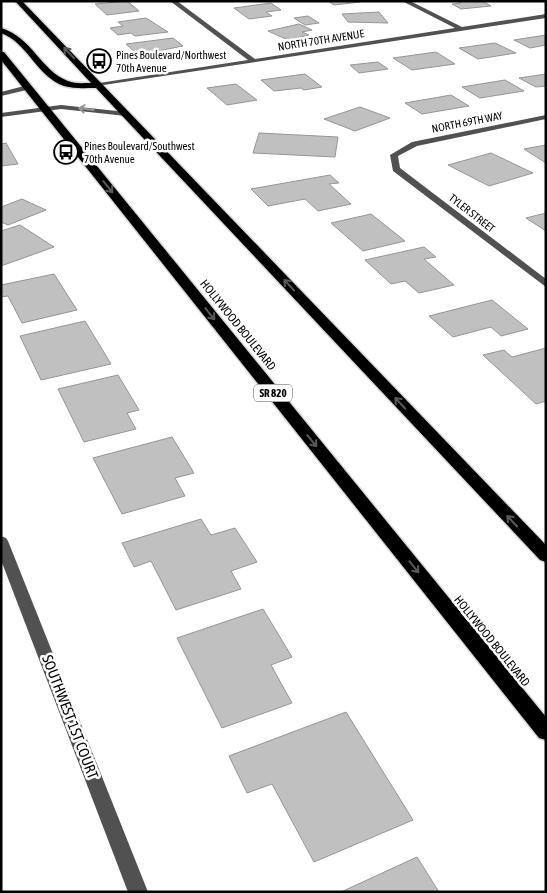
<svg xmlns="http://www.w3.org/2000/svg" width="547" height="893" font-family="'Asap Condensed',sans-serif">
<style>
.building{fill:#c0c0c0;stroke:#959595}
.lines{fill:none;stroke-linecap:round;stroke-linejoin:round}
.highway-casing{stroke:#dbdbdb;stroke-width:3}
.minor{fill:#515151;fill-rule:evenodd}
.highway{fill:#000;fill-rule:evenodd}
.oneway{stroke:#595959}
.oneway2{stroke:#979797}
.labels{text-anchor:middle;stroke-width:5;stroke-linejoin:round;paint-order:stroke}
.far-street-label{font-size:11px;fill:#000;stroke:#fff}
.far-poi-label{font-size:11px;fill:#000;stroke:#fff;text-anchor:start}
.shield{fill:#fff;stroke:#4c4c4c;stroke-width:1}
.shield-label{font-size:11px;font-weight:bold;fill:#000}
.street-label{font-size:12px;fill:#000;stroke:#fff}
.near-street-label{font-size:15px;fill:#000;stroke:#fff}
</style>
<rect width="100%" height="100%" fill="#fff"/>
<g class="building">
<polygon points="127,1 139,11 107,15 95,4"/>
<polygon points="328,1 359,1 360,2 334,5"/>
<polygon points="457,1 482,1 491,6 461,9 452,4 461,3"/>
<polygon points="271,3 281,10 266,12 272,16 249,19 234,8"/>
<polygon points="379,12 388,23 348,22 342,14"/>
<polygon points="308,16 319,23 305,25 294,18"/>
<polygon points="146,18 168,32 135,36 131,33 118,35 110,28 123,26 118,22"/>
<polygon points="299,24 312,30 302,32 309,35 288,40 268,31"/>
<polygon points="546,35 546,45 530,48 514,40"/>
<polygon points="173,38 183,46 138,55 126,44"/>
<polygon points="495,43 516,53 478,59 459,48"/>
<polygon points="436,52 455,64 412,70 393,58"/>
<polygon points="378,62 388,69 359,73 350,65"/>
<polygon points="305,74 322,87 304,90 301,88 274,91 261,80"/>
<polygon points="546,74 546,86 536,87 519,78"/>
<polygon points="505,80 524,91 480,98 462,87"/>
<polygon points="236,84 257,100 227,105 207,88"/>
<polygon points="451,95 469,106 422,114 405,103"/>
<polygon points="360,107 390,118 355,131 324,119"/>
<polygon points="259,133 338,137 335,157 253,153"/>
<polygon points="6,143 18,164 1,166 1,144"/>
<polygon points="546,145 546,163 524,149"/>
<polygon points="491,153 533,173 489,186 448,165"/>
<polygon points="330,175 339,183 329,184 351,204 318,211 305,199 268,206 251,189"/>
<polygon points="22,199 46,210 8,225 1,222 1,207"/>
<polygon points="546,213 546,231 526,218"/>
<polygon points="371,214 405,241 363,251 331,223"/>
<polygon points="20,225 54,247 1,266 1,231"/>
<polygon points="424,247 436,257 424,259 454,285 419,293 405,281 391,284 365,260"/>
<polygon points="54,274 77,310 22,323 8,296 1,297 1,285"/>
<polygon points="492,300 528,329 501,336 491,327 453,337 429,316"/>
<polygon points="85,321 111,364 41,380 20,336"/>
<polygon points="546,348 546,401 536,404 483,355 504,350 512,357"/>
<polygon points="118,375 139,410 127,413 136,429 84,442 58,389"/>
<polygon points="172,437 194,473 175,478 185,496 122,514 93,458"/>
<polygon points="201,519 211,535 235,528 257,562 231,571 241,589 176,610 151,561 134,567 122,543"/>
<polygon points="263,609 292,657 271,665 292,703 222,728 177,638"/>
<polygon points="346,712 413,820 314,862 272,784 247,793 229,756"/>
<polygon points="417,857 439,892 341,892"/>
</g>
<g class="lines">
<g class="highway-casing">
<g id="highway">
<path d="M15 1H22L546 545V562L540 560 96 88C85 88 74 89 64 86 37 77 28 43 1 33V28C32 37 41 71 68 81 75 84 83 83 91 83Z"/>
<polygon points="1,52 4,52 546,717 546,740 539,738 1,60"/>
</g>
</g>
<g class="minor">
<polygon points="170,1 177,1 255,59 455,28 402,1 410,1 462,27 546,14 546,18 97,86 97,84 99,83 248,60"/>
<polygon points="28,85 31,85 31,89 1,96 1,92"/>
<polygon points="61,105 126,112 130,114 126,116 61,109 1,117 1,113"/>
<polygon points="546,115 546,119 417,146 398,156 400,168 546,279 546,287 393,171 390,155 412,142"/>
<polygon points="1,536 6,538 8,541 148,892 128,892 1,560"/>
</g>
<use href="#highway" class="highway"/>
</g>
<defs><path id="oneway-shaft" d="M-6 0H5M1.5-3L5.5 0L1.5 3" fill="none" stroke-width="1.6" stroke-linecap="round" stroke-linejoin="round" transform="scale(1.25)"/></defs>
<g class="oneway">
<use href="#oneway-shaft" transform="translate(69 53) rotate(-134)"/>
<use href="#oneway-shaft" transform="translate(108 187) rotate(51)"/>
<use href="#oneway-shaft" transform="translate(289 285) rotate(-133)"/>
<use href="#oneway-shaft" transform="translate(210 314) rotate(51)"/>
<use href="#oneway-shaft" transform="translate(400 403) rotate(-133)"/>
<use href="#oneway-shaft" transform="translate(312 441) rotate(51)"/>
<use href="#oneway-shaft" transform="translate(512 521) rotate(-133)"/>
<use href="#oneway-shaft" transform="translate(414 567) rotate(51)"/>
</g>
<use class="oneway2" href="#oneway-shaft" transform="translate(86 109) rotate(-172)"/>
<defs>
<g id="bus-ring" transform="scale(1.25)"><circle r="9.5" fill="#fff" stroke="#000" stroke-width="1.5"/><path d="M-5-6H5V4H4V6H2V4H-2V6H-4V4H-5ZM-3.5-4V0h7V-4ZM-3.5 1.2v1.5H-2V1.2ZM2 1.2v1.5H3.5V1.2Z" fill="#000"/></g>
</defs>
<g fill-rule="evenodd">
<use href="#bus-ring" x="99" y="61"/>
<use href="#bus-ring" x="66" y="152"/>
</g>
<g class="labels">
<g class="far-street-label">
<text transform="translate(321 40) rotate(-9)" y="4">NORTH 70TH AVENUE</text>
<text transform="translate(467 122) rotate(-11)" y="4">NORTH 69TH WAY</text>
<text transform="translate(472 213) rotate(38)" y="4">TYLER STREET</text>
</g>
<g class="far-poi-label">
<text x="116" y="59">Pines Boulevard/Northwest<tspan x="116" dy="13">70th Avenue</tspan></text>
<text x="84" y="150">Pines Boulevard/Southwest<tspan x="84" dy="13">70th Avenue</tspan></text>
</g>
<rect class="shield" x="254" y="384.5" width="38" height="17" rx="4"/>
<g class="shield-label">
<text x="273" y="397">SR 820</text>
</g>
<g class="street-label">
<text transform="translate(238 325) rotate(51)" y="4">HOLLYWOOD BOULEVARD</text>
<text transform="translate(492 641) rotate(51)" y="4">HOLLYWOOD BOULEVARD</text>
</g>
<g class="near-street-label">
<text transform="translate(70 717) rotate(69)" y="5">SOUTHWEST 1ST COURT</text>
</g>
</g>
<rect width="547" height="893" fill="none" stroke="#000000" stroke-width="5"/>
</svg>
